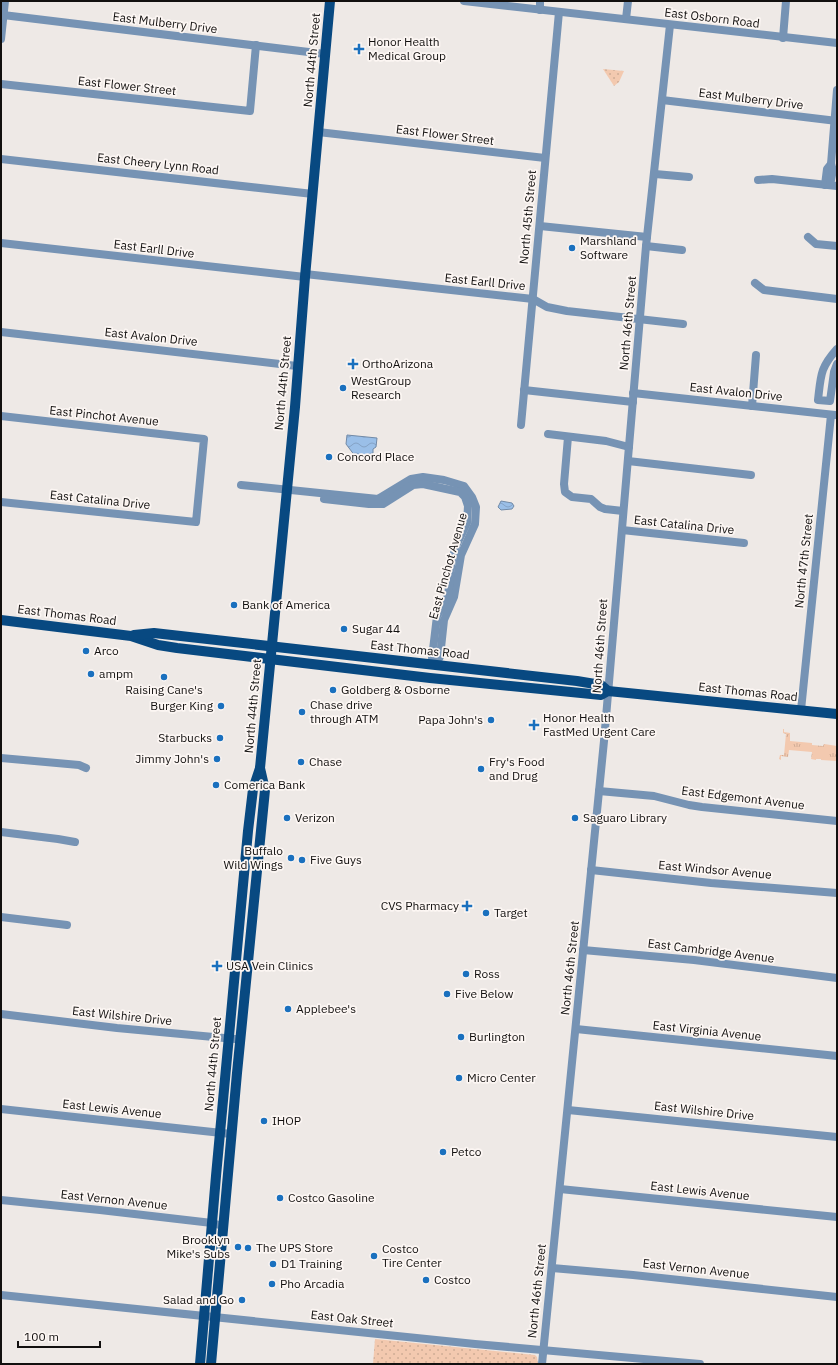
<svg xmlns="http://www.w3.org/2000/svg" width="838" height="1365" font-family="'IBM Plex Sans',sans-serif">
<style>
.grass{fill:url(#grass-tufts)}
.park{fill:url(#park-dots)}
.water{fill:url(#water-waves);stroke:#718aa7}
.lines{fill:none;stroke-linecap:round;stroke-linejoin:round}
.minor{stroke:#7693b4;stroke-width:8}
.major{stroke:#084981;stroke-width:10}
.poi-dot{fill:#1a70be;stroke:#fcf6f3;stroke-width:1.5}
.labels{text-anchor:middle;stroke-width:3.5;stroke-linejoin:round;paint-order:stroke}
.street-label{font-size:12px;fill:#12100f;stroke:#fcf6f3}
.poi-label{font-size:12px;fill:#12100f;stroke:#fcf6f3;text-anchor:start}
</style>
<defs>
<pattern id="grass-tufts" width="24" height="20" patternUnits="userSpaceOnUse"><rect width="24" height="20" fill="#f3c9af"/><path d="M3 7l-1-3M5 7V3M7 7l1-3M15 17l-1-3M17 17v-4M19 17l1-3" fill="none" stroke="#cfac95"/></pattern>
<pattern id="park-dots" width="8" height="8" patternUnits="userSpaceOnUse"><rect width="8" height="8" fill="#f3c9af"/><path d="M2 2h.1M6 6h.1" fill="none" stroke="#cfac95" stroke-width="1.8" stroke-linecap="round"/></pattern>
<pattern id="water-waves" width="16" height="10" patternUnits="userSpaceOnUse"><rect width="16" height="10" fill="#9abfe8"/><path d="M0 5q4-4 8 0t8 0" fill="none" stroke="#84a3c6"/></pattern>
</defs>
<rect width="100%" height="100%" fill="#eee9e6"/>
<polygon class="grass" points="783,729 784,729 784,732 790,733 790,741 812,743 812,745 823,746 824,744 837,746 837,761 821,760 821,759 816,759 816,760 811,759 812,752 789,750 788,757 781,756 781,760 779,759 780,755 784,755 786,734 783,733"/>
<g class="park">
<polygon points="603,69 624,71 619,82 614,86"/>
<polygon points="375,1339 535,1355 537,1357 538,1364 373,1364"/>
</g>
<g class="water">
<polygon points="347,435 377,438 376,447 373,449 373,453 368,457 363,455 360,458 361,460 358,460 346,444"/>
<polygon points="501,501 512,503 514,506 512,509 501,510 498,507"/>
</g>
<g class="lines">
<g class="minor">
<polyline points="464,1 837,43"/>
<polyline points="540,10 540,1"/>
<polyline points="3,15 325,54"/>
<polyline points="626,19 628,1"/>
<polyline points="783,38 786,1"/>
<polyline points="1,39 5,1"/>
<polyline points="1,84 250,111 256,45"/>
<polyline points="662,100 837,121"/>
<polyline points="318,132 545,158"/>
<polyline points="1,159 313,194"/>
<polyline points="655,174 689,177"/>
<polyline points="758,180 772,179 837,186"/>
<polyline points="825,185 827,169 831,164"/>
<polyline points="830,185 833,170 831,164 837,90"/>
<polyline points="540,226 647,237"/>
<polyline points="808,237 816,244 837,246"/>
<polyline points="1,243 305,277"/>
<polyline points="646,246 682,250"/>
<polyline points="305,274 533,299 547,307 567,311 683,324"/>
<polyline points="755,283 764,290 837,299"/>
<polyline points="1,332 297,366"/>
<path d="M837 349C820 368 821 375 818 400L830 401 834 372 837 364"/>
<polyline points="524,390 633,402"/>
<polyline points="633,393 835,415"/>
<polyline points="752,406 756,355"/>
<polyline points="1,416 204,439 196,522 1,502"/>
<polyline points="521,425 559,12"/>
<polyline points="548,434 606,441 629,447"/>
<polyline points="568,437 564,484 565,492 572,497 591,499 600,507 605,509 623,511"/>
<polyline points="628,461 751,475"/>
<polyline points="241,485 378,499 411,479 423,477 444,480 464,486 472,497 476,507 475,524 461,555 454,597 444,620 440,657 435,665"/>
<polyline points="324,499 369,504 383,504 413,485 423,484 460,492 465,497 468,506 467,523 457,544 452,559 448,596 437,616 432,658 435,665"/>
<polyline points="622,530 744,543"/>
<polyline points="801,710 831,415"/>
<polyline points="1,758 79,765 86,768"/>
<polyline points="599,791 654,796 689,805 702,807 837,821"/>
<polyline points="1,832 58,839 75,842"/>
<polyline points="591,870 711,883 837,893"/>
<polyline points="1,917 67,925"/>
<polyline points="583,950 694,960 837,978"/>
<polyline points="1,1014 117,1028 235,1039"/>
<polyline points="576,1029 837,1056"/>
<polyline points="1,1109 231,1134"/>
<polyline points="568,1110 837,1137"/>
<polyline points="560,1189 837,1217"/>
<polyline points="1,1200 100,1210 212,1223 223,1226"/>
<polyline points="552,1268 633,1275 837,1297"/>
<polyline points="1,1295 475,1344 700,1364"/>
<polyline points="542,1364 604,741 646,246 670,25"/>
</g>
<g class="major">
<polyline points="1,620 131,636 158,645 177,648 430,678 601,695 608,691 837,714"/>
<polyline points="134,635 154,633 577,681 601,685 608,691"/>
<polyline points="200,1364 216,1176 248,831 253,789 260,768"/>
<polyline points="211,1364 237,1073 265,790 260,768 295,407 305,277 330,1"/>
</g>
</g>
<g class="poi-dot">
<path d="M357 43h4v4h4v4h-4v4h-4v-4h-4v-4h4z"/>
<circle cx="572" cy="248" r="4"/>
<path d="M351 358h4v4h4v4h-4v4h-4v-4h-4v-4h4z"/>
<circle cx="343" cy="388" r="4"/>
<circle cx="329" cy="457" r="4"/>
<circle cx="234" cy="605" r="4"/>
<circle cx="344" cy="629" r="4"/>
<circle cx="86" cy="651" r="4"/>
<circle cx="91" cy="674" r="4"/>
<circle cx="164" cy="677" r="4"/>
<circle cx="333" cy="690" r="4"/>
<circle cx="221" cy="706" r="4"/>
<circle cx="302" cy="712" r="4"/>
<circle cx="491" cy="720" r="4"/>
<path d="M532 719h4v4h4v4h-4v4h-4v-4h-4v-4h4z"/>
<circle cx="220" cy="738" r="4"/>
<circle cx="217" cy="759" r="4"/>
<circle cx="301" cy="762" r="4"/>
<circle cx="481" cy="769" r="4"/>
<circle cx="216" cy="785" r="4"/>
<circle cx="287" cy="818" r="4"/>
<circle cx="575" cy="818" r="4"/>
<circle cx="291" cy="858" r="4"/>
<circle cx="302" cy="860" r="4"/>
<path d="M465 900h4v4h4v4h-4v4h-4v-4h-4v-4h4z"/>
<circle cx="486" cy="913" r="4"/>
<path d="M215 960h4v4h4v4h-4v4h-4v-4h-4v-4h4z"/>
<circle cx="466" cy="974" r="4"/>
<circle cx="447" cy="994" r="4"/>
<circle cx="288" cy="1009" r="4"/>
<circle cx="461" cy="1037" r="4"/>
<circle cx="459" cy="1078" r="4"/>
<circle cx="264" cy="1121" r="4"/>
<circle cx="443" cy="1152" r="4"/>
<circle cx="280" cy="1198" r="4"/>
<circle cx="238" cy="1247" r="4"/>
<circle cx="248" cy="1248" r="4"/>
<circle cx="374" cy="1256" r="4"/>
<circle cx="273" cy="1264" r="4"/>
<circle cx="426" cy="1280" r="4"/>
<circle cx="272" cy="1284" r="4"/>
<circle cx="242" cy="1300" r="4"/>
</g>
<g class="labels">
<g class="street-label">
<text transform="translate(712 18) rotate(7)" y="4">East Osborn Road</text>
<text transform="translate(165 23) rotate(7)" y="4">East Mulberry Drive</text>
<text transform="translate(312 60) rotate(-85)" y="4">North 44th Street</text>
<text transform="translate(127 86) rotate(6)" y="4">East Flower Street</text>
<text transform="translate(751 99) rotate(7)" y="4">East Mulberry Drive</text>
<text transform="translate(445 135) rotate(7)" y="4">East Flower Street</text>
<text transform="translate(158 164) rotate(6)" y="4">East Cheery Lynn Road</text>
<text transform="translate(528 217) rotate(-85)" y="4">North 45th Street</text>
<text transform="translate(154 249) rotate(7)" y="4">East Earll Drive</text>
<text transform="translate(485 282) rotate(6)" y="4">East Earll Drive</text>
<text transform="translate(628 323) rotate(-85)" y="4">North 46th Street</text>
<text transform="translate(151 337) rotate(6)" y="4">East Avalon Drive</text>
<text transform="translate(283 383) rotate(-85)" y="4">North 44th Street</text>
<text transform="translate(736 392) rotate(6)" y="4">East Avalon Drive</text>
<text transform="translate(104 416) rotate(6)" y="4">East Pinchot Avenue</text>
<text transform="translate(100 500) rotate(6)" y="4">East Catalina Drive</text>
<text transform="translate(684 525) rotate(6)" y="4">East Catalina Drive</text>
<text transform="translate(804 561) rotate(-84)" y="4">North 47th Street</text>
<text transform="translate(448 566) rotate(-74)" y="4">East Pinchot Avenue</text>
<text transform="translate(67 615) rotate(7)" y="4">East Thomas Road</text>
<text transform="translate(600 646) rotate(-86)" y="4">North 46th Street</text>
<text transform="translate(420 650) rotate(6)" y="4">East Thomas Road</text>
<text transform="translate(748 692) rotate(6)" y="4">East Thomas Road</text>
<text transform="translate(253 706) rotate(-85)" y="4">North 44th Street</text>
<text transform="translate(743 798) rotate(7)" y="4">East Edgemont Avenue</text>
<text transform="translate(715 870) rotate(5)" y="4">East Windsor Avenue</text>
<text transform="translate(711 951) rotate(7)" y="4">East Cambridge Avenue</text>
<text transform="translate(570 968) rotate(-84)" y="4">North 46th Street</text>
<text transform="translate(122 1016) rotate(6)" y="4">East Wilshire Drive</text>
<text transform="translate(707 1031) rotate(6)" y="4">East Virginia Avenue</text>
<text transform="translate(213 1064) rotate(-85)" y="4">North 44th Street</text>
<text transform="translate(112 1109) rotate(6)" y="4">East Lewis Avenue</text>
<text transform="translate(704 1111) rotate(6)" y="4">East Wilshire Drive</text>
<text transform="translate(700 1191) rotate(6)" y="4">East Lewis Avenue</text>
<text transform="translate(114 1200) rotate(6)" y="4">East Vernon Avenue</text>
<text transform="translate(696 1269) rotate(6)" y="4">East Vernon Avenue</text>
<text transform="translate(537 1291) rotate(-84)" y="4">North 46th Street</text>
<text transform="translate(352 1319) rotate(6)" y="4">East Oak Street</text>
</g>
<g class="poi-label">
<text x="368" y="46">Honor Health<tspan x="368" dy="14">Medical Group</tspan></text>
<text x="580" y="245">Marshland<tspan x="580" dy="14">Software</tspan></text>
<text x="362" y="368">OrthoArizona</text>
<text x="351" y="385">WestGroup<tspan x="351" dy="14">Research</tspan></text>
<text x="337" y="461">Concord Place</text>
<text x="242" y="609">Bank of America</text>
<text x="352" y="633">Sugar 44</text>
<text x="94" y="655">Arco</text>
<text x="99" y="678">ampm</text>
<text x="164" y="694" text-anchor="middle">Raising Cane's</text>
<text x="341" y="694">Goldberg &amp; Osborne</text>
<text x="310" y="709">Chase drive<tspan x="310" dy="14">through ATM</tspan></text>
<text x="213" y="710" text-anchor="end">Burger King</text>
<text x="543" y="722">Honor Health<tspan x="543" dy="14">FastMed Urgent Care</tspan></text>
<text x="483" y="724" text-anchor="end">Papa John's</text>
<text x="212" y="742" text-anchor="end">Starbucks</text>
<text x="209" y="763" text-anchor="end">Jimmy John's</text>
<text x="309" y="766">Chase</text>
<text x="489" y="766">Fry's Food<tspan x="489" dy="14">and Drug</tspan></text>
<text x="224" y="789">Comerica Bank</text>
<text x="295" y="822">Verizon</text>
<text x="583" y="822">Saguaro Library</text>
<text x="283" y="855" text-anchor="end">Buffalo<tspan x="283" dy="14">Wild Wings</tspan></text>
<text x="310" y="864">Five Guys</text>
<text x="459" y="910" text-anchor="end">CVS Pharmacy</text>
<text x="494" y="917">Target</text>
<text x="226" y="970">USA Vein Clinics</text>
<text x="474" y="978">Ross</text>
<text x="455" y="998">Five Below</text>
<text x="296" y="1013">Applebee's</text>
<text x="469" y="1041">Burlington</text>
<text x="467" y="1082">Micro Center</text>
<text x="272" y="1125">IHOP</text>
<text x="451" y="1156">Petco</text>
<text x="288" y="1202">Costco Gasoline</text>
<text x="230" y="1244" text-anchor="end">Brooklyn<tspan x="230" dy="14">Mike's Subs</tspan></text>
<text x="256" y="1252">The UPS Store</text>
<text x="382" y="1253">Costco<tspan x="382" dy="14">Tire Center</tspan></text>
<text x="281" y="1268">D1 Training</text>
<text x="434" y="1284">Costco</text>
<text x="280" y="1288">Pho Arcadia</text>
<text x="234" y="1304" text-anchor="end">Salad and Go</text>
</g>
</g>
<rect width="838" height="1365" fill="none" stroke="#12100f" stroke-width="4"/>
<path d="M18 1341v6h82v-6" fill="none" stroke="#12100f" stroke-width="2"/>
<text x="24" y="1341" font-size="12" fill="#12100f" stroke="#fcf6f3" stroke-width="3" paint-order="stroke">100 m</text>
</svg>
